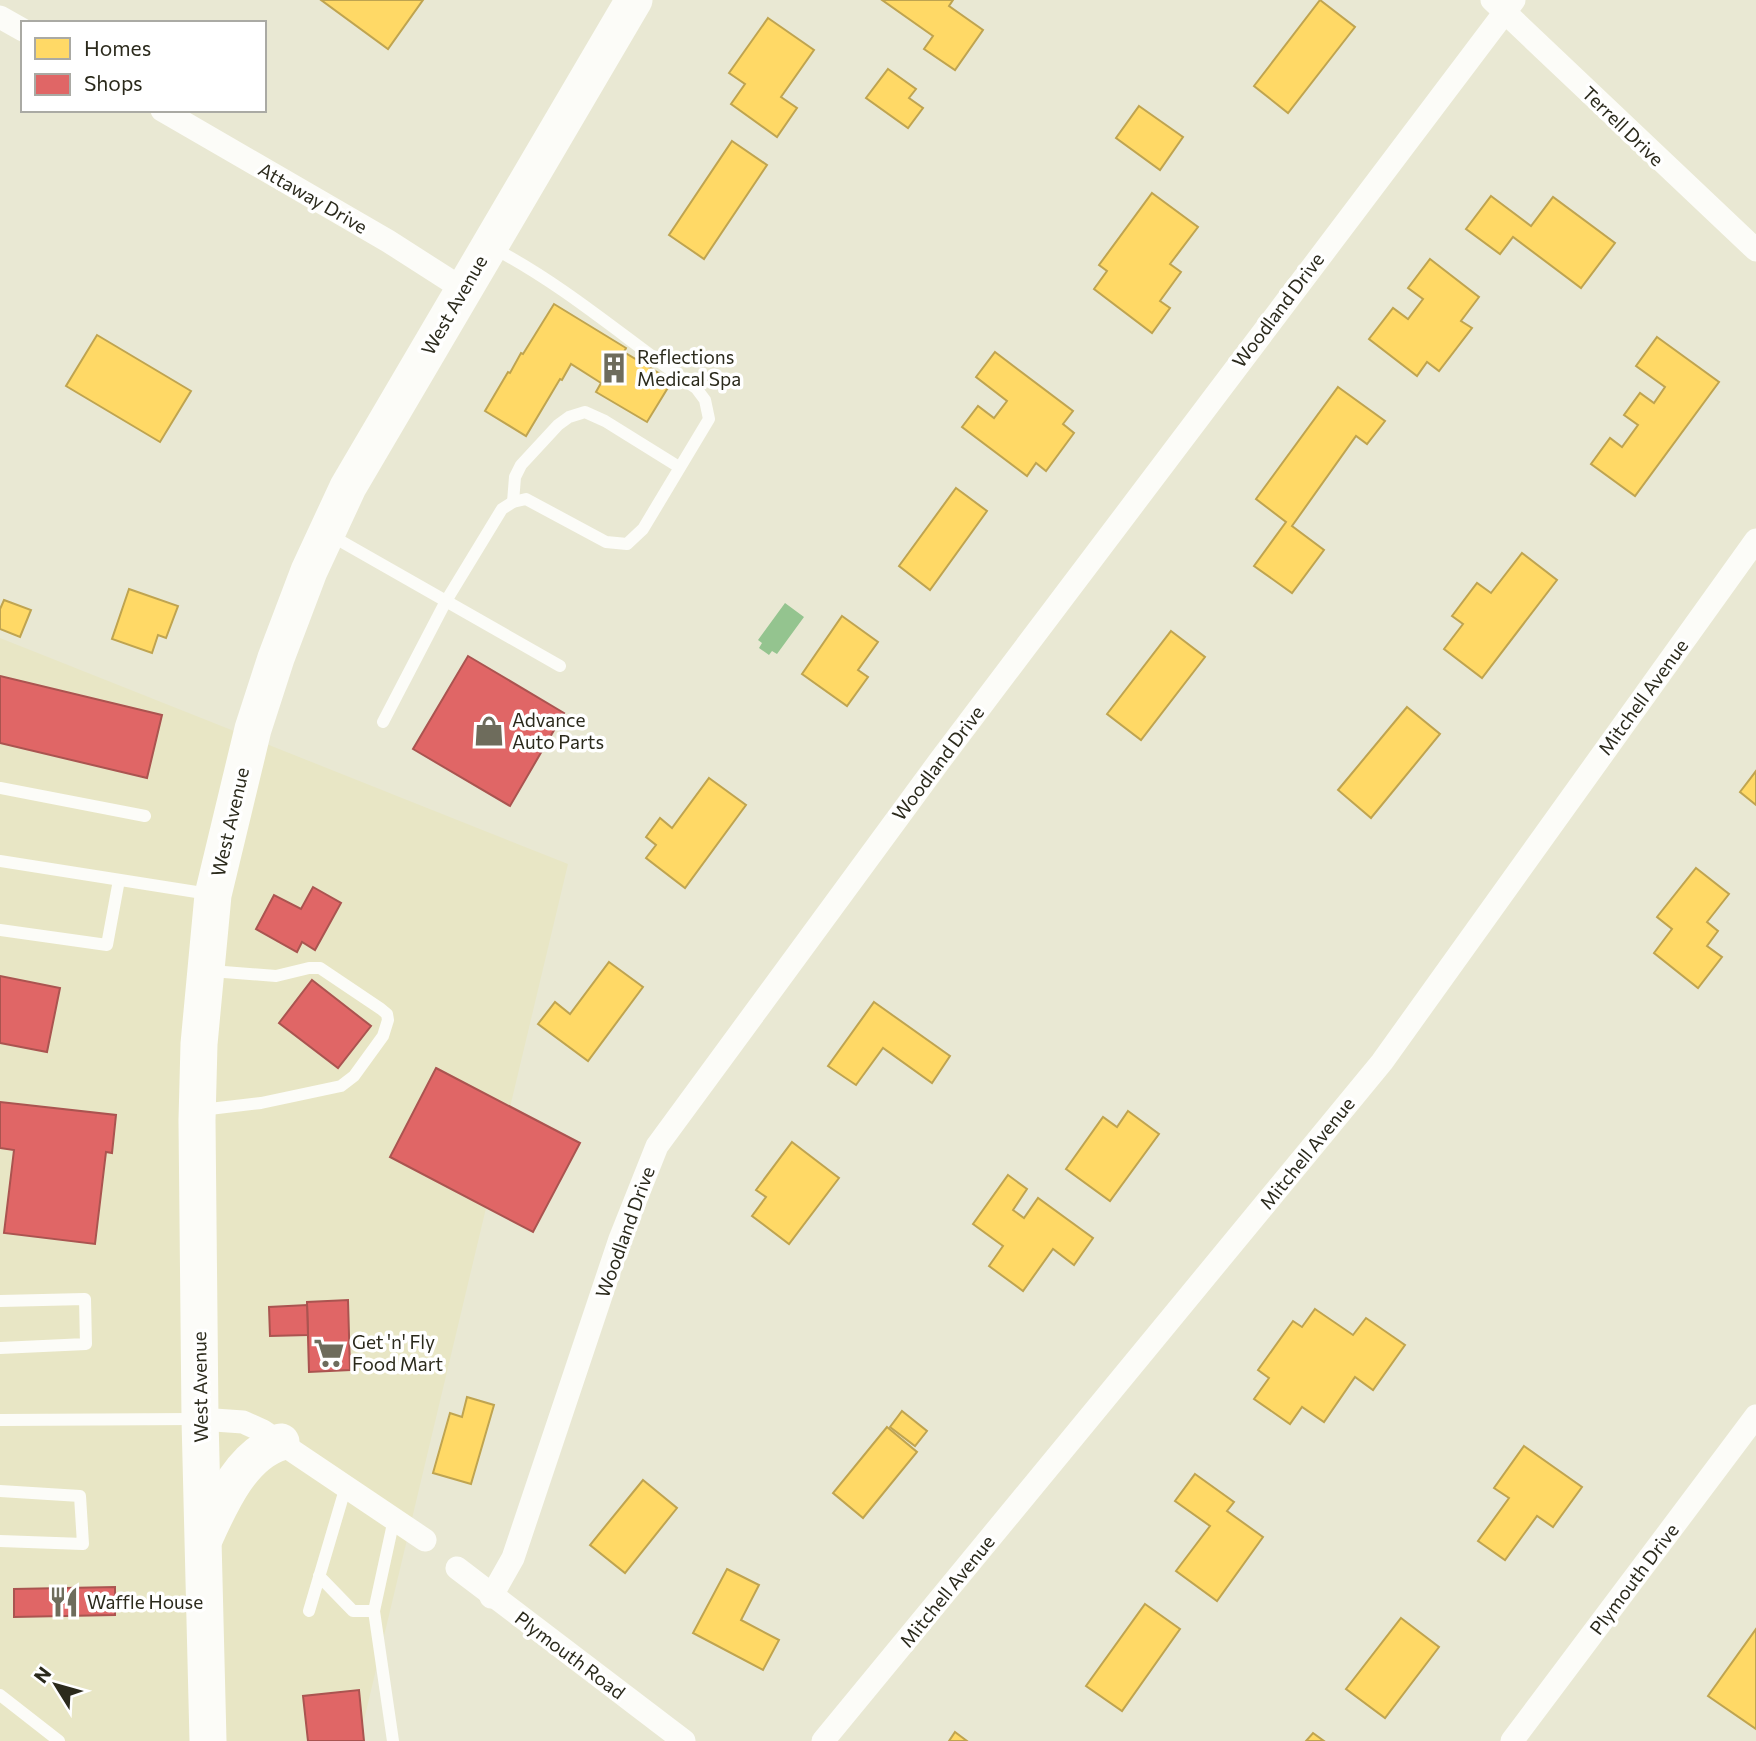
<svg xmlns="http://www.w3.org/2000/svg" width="1756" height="1741" font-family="Commissioner,sans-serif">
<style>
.built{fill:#e8e6c5}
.water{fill:#94c48f}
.homes{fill:#ffd966;stroke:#bfa450;stroke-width:2}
.shops{fill:#e06666;stroke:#aa5450;stroke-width:2}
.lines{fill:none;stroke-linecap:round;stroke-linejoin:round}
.lane{stroke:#fcfcf8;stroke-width:12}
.street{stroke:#fcfcf8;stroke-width:23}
.primary{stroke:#fcfcf8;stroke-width:37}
.labels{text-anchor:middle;stroke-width:7;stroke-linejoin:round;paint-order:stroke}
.street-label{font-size:19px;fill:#2b2a1c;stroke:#fff}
.poi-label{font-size:19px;fill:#2b2a1c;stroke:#fff;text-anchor:start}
</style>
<rect width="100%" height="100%" fill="#e9e8d3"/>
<polygon class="built" points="0,638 568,864 359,1741 0,1741"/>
<polygon class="water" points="785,603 804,617 777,654 772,651 769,655 759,648 762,643 758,640"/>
<g class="homes">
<polygon points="321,0 423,0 388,49"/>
<polygon points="882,0 953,0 949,6 983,30 955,70 924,49 933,36"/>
<polygon points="1320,0 1355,27 1288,113 1254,86"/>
<polygon points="768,18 814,50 781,97 797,108 777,137 731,104 745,84 729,73"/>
<polygon points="888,69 916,89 909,98 923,108 908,128 866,98"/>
<polygon points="1139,106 1183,137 1160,170 1116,138"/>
<polygon points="732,141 767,165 704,259 669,235"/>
<polygon points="1152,193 1198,227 1170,264 1181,272 1160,301 1170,308 1152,333 1094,289 1107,271 1099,265"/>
<polygon points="1491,196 1531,226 1553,197 1615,243 1581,288 1513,237 1500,254 1466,229"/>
<polygon points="1430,259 1479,297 1461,321 1472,328 1439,371 1427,362 1417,376 1369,339 1393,308 1408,319 1423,299 1408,288"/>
<polygon points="554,304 626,348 624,352 672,381 647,422 596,392 601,383 571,364 562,380 560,379 526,436 485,411 508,372 510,373 521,353 523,354"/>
<polygon points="97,335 191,391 160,442 66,386"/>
<polygon points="1657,337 1719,382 1635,496 1591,464 1610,438 1622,447 1638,425 1624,415 1640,393 1654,403 1665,387 1636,366"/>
<polygon points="995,352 1073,411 1063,424 1074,433 1046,471 1036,463 1027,476 962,427 978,406 994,418 1007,401 976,377"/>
<polygon points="1338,387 1385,421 1367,444 1356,436 1292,526 1324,550 1292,593 1254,566 1286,522 1256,499"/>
<polygon points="956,488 987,511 930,590 899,566"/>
<polygon points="1522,553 1557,580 1482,678 1444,649 1463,624 1452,616 1477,583 1491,593"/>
<polygon points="129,589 178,606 166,638 158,635 152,653 112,639"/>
<polygon points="4,600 31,610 20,637 0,629 0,609"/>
<polygon points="842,616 878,642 858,670 868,677 847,706 802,674"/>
<polygon points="1171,631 1205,657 1141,740 1107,714"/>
<polygon points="1407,707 1440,734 1371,818 1338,790"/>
<polygon points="1756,771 1756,805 1740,792"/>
<polygon points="709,778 746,805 685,888 646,858 656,845 646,837 660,818 672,828"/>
<polygon points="1696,868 1729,894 1707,922 1718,931 1707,946 1722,957 1698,988 1654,953 1672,929 1657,917"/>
<polygon points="609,962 643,987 588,1061 538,1024 555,1002 570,1014"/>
<polygon points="874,1002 950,1056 932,1083 883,1048 856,1085 828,1066"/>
<polygon points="1128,1111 1159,1134 1110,1201 1066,1169 1103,1117 1117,1127"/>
<polygon points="792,1142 839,1178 789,1244 752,1216 766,1197 756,1190"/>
<polygon points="1008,1175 1027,1189 1013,1210 1024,1218 1038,1198 1093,1238 1074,1265 1053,1249 1023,1291 989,1266 1003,1246 973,1224"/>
<polygon points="1315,1309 1353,1335 1366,1318 1405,1345 1373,1390 1355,1377 1324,1422 1302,1407 1290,1424 1254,1399 1269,1378 1258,1370 1293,1321 1302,1327"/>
<polygon points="467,1397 494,1405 471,1484 433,1473 450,1413 462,1417"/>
<polygon points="902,1411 927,1431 915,1446 890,1427"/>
<polygon points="887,1427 917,1452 863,1518 833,1493"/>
<polygon points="1524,1446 1582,1487 1553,1527 1537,1516 1505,1560 1478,1541 1509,1498 1494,1488"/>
<polygon points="1195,1474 1234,1502 1227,1511 1263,1537 1217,1601 1176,1571 1210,1526 1175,1501"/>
<polygon points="643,1480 677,1508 625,1573 590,1545"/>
<polygon points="727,1569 759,1585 741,1620 779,1640 763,1670 693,1633"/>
<polygon points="1145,1604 1180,1629 1122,1711 1086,1686"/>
<polygon points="1401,1618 1439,1647 1385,1718 1346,1689"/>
<polygon points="1756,1629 1756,1729 1708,1696"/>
<polygon points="955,1732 967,1741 949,1741"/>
<polygon points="1313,1733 1324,1741 1306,1741"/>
</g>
<g class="shops">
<polygon points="468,656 564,713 510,806 413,749"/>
<polygon points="0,676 162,715 147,778 0,743"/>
<polygon points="313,887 341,903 315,950 302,942 297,952 256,929 274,895 301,909"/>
<polygon points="0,976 60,988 47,1052 0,1043"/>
<polygon points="312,980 371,1026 338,1068 279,1023"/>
<polygon points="436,1068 580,1143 533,1232 390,1157"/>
<polygon points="0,1102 116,1115 112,1153 106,1152 95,1244 4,1233 14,1150 0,1148"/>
<polygon points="348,1300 350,1370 309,1372 307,1302"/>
<polygon points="307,1305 308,1335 270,1336 269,1307"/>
<polygon points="115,1587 115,1615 14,1617 14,1589"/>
<polygon points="359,1690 364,1741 308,1741 303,1696"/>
</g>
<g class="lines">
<g class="lane">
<polyline points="513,502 515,477 521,465 558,425 569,417 585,412 605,421 679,467"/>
<polyline points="330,535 560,666"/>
<path d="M383 722 446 601 502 509 513 502 526 499 606 542 627 544 643 529 709 419 705 400 696 388C628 341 566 286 493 248"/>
<polyline points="0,788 145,816"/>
<polyline points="0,861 209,894"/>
<polyline points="0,930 107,945 119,880"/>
<polyline points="201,1110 261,1103 341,1086 354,1076 383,1036 388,1020 387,1014 381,1009 320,968 309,968 276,976 211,971"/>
<polyline points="0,1301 85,1299 86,1344 0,1348"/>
<polyline points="0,1420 196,1419"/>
<polyline points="0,1491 80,1496 83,1544 0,1541"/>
<polyline points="319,1576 353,1611 374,1611"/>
<polyline points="309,1611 346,1486"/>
<polyline points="0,1695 59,1741"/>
<polyline points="393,1741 374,1611 394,1519"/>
</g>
<g class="street">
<polyline points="1492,0 1756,250"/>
<polyline points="0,17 23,30"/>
<polyline points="162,110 388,241 463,289"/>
<polyline points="200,1419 243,1422 263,1431 425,1540"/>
<polyline points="457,1568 684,1741"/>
<polyline points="491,1597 513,1558 620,1239 657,1146 941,759 1514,0"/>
<polyline points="823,1741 1382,1062 1756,540"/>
<polyline points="1512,1741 1756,1416"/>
</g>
<g class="primary">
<path d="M205 1537C221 1502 242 1454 281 1442"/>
<polyline points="208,1741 200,1419 197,1120 199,1044 213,895 253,729 276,658 309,571 348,487 634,0"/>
</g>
</g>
<defs>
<g id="building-bare" transform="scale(2.415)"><path d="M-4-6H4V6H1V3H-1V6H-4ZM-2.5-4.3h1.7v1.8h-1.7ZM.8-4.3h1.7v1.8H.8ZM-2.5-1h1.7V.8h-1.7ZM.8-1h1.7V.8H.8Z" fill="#6e6c5c" stroke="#fff" stroke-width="2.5" paint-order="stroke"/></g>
<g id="shop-bare" transform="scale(2.415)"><path d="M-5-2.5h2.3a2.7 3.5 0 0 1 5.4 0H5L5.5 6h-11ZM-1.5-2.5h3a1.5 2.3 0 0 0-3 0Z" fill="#6e6c5c" stroke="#fff" stroke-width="2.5" paint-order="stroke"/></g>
<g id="supermarket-bare" transform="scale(2.415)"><path d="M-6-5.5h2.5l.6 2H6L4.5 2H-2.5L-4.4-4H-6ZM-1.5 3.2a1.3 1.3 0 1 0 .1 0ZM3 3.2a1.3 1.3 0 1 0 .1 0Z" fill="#6e6c5c" stroke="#fff" stroke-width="2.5" paint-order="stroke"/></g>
<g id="restaurant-bare" transform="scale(2.415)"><path d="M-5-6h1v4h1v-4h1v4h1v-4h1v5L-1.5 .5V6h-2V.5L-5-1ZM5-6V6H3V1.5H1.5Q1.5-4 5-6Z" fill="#6e6c5c" stroke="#fff" stroke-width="2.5" paint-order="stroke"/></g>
</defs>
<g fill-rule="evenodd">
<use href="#building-bare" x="614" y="368"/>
<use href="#shop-bare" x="489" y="731"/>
<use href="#supermarket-bare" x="329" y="1353"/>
<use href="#restaurant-bare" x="64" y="1602"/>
</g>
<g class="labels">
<g class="street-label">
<text transform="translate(1623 126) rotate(44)" y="7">Terrell Drive</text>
<text transform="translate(313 198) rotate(30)" y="7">Attaway Drive</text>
<text transform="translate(454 305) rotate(-60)" y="7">West Avenue</text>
<text transform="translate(1278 310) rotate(-53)" y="7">Woodland Drive</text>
<text transform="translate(1643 697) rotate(-54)" y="7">Mitchell Avenue</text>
<text transform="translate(938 763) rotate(-53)" y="7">Woodland Drive</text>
<text transform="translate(230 822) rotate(-77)" y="7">West Avenue</text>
<text transform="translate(1307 1153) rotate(-51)" y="7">Mitchell Avenue</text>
<text transform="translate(625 1232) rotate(-70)" y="7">Woodland Drive</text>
<text transform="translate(200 1387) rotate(-91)" y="7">West Avenue</text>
<text transform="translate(1634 1579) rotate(-53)" y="7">Plymouth Drive</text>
<text transform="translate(947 1591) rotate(-51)" y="7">Mitchell Avenue</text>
<text transform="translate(570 1655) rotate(37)" y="7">Plymouth Road</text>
</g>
<g class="poi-label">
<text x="637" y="364">Reflections<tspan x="637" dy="22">Medical Spa</tspan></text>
<text x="512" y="727">Advance<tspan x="512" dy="22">Auto Parts</tspan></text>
<text x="352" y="1349">Get 'n' Fly<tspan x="352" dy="22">Food Mart</tspan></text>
<text x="87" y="1609">Waffle House</text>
</g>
</g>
<rect x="21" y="21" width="245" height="91" fill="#ffffff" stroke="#aaaaa4" stroke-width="2"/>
<rect x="35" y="38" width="35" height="21" fill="#ffd966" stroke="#aaaaa4" stroke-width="2"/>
<text x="84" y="56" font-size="21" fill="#2b2a1c">Homes</text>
<rect x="35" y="74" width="35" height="21" fill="#e06666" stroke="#aaaaa4" stroke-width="2"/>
<text x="84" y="91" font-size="21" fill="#2b2a1c">Shops</text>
<g transform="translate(56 1685) rotate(307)" stroke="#ffffff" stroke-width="5" paint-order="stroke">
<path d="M0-5L12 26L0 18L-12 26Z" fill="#2b2a1c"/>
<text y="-10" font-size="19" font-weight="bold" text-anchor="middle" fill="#2b2a1c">N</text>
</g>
</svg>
